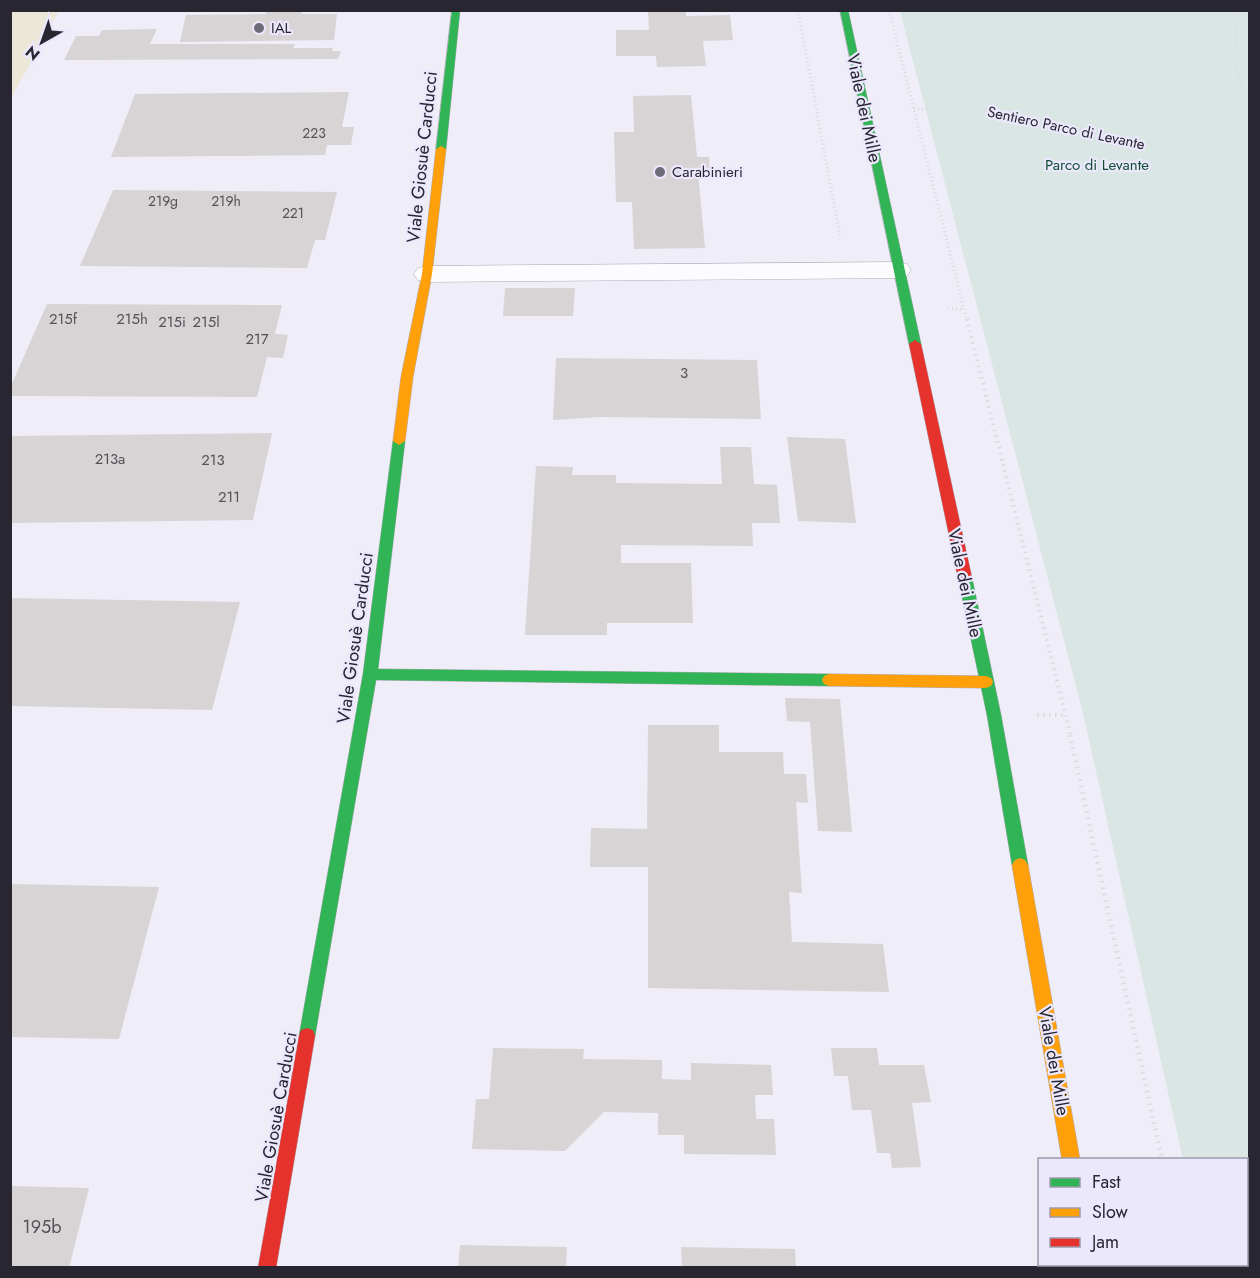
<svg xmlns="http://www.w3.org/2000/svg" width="1260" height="1278" font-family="Jost,sans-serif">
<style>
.green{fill:#d9e6e3}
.sand{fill:#ece7d7}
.building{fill:#d8d4d5}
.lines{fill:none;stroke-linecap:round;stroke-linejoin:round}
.street-casing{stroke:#acaab4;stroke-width:1}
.fast-casing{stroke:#acaab4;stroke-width:1}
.slow-casing{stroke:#acaab4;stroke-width:1}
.jam-casing{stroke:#acaab4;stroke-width:1}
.path-far2{stroke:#dbdbde;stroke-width:3;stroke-dasharray:1 3;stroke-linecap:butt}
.path-far1{stroke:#dbdbde;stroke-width:4;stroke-dasharray:1.5 4.5;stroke-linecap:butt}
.path{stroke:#dbdbde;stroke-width:4.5;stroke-dasharray:1.5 5;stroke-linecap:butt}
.street{fill:#fcfcfe;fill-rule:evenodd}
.fast{fill:#30b455;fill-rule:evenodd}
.slow{fill:#ff9f0a;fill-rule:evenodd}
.jam{fill:#e5322d;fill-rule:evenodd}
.poi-dot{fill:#6d6c76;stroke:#ebe8fd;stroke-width:2}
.labels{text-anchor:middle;stroke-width:4.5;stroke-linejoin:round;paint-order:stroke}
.far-number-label{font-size:14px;fill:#545259}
.far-poi-label{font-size:15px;fill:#282630;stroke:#ebe8fd;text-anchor:start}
.far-street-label{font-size:15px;fill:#282630;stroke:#ebe8fd}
.far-park-label{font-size:15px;fill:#124e31;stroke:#ebe8fd}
.number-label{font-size:15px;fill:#545259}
.street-label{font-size:18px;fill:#282630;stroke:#ebe8fd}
.near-number-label{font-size:18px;fill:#545259}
</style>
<rect width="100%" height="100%" fill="#eeedf8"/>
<polygon class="green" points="900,11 1249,11 1249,1267 1207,1267 1207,1265 1246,1264 1246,1160 1183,1159 1083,713"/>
<polygon class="sand" points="11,10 59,11 11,98 10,11"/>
<g class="building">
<polygon points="266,10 302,10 301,14 337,14 334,40 180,42 186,15 266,14"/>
<polygon points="648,10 686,10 686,16 730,15 733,40 703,41 706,66 657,67 656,56 616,56 616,30 649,30"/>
<polygon points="157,29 150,44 295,44 293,48 333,48 332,51 341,51 338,59 64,60 76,36 99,36 102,30"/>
<polygon points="349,92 342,127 354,127 351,145 327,145 325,155 111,157 135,94"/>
<polygon points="691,95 697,157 709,157 710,172 698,172 705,248 634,249 632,202 616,202 614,132 634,132 633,96"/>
<polygon points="113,190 337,192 325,240 315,240 307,268 80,266"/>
<polygon points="505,288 575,288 573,316 503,316"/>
<polygon points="47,304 282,305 275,334 288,335 283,358 267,357 257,397 10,396 10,388"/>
<polygon points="556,358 757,360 761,419 600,417 553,420"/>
<polygon points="272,433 253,520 10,523 10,436"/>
<polygon points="787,437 845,439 856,523 798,521"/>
<polygon points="720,447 751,447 754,484 777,485 780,523 752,523 753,546 621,545 621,563 691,563 693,623 607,623 607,635 525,635 536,466 573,467 572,475 616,475 616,483 722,484"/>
<polygon points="10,598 240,602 212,710 10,706"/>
<polygon points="785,698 840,699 852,832 818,831 810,722 787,721"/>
<polygon points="648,725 719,725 719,752 783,752 784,774 806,774 808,803 796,802 802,893 789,892 792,942 883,944 889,992 648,988 648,867 590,867 591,828 647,829"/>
<polygon points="10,884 159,887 119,1039 10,1037"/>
<polygon points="493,1048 584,1049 583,1059 662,1060 662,1079 691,1080 691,1063 771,1065 773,1095 755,1095 756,1119 774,1119 776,1155 684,1154 684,1135 658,1135 658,1113 604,1112 565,1151 472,1149 476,1099 489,1099"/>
<polygon points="831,1048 877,1048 879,1065 924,1065 931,1102 912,1103 921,1167 892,1168 890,1153 877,1153 871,1110 852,1110 848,1076 834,1076"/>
<polygon points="10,1186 89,1188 69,1268 10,1268"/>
<polygon points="460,1245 567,1247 566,1268 458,1268"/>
<polygon points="681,1247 795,1249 796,1268 682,1268"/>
</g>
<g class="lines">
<g class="street-casing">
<g id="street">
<polygon points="898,262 907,264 911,270 907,276 898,278 427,282 418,280 414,274 418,268 427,266"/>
<rect x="1066" y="1264" width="46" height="4"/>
</g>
</g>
<g class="fast-casing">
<g id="fast">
<polygon points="452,10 460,10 446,149 441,152 436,149"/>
<polygon points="840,10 848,10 921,344 915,348 909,344"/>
<polygon points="399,437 405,441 378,669 829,674 834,676 836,680 834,684 829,686 376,680 315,1036 313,1042 307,1044 301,1042 299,1036 363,674 393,441"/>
<polygon points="965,573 972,578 1001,715 1028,865 1025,870 1020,872 1015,870 1012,865 987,715 958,578"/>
</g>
</g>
<g class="slow-casing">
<g id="slow">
<polygon points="441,146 446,149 432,274 413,377 405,441 399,445 393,441 401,377 422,274 436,149"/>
<polygon points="829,674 986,676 991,678 993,682 991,686 986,688 829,686 824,684 822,680 824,676"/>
<polygon points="1020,858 1025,860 1028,865 1080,1160 1062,1160 1012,865 1015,860"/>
</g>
</g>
<g class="jam-casing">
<g id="jam">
<polygon points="915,340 921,344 972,578 965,583 958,578 909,344"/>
<polygon points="307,1028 313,1030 315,1036 276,1268 258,1268 299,1036 301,1030"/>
</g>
</g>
<g class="path-far2">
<polyline points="798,10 840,237"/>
<polyline points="889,10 967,321"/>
<polyline points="1238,10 1234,64 1250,104"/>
<polyline points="914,109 993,110 1137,141 1250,178"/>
<polyline points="948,309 962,309"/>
</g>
<g class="path-far1">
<polyline points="967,319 1071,737"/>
<polyline points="1037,715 1066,715"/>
</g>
<g class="path">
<polyline points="1070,735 1162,1160"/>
<polyline points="1184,1264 1185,1268"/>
</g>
<use href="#street" class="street"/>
<use href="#fast" class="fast"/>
<use href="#slow" class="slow"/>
<use href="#jam" class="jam"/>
</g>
<g class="poi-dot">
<circle cx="259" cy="28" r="6"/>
<circle cx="660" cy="172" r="6"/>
</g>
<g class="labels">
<g class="far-number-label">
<text x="314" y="138">223</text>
<text x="163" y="206">219g</text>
<text x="226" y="206">219h</text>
<text x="293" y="218">221</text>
</g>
<g class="far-poi-label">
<text x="271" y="33">IAL</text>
<text x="672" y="177">Carabinieri</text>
</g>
<g class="far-street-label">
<text transform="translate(1066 128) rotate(12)" y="5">Sentiero Parco di Levante</text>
</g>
<g class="far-park-label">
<text x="1097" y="170">Parco di Levante</text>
</g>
<g class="number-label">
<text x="63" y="324">215f</text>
<text x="132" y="324">215h</text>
<text x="172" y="327">215i</text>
<text x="206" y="327">215l</text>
<text x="257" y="344">217</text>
<text x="684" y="378">3</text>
<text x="110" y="464">213a</text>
<text x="213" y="465">213</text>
<text x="229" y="502">211</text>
</g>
<g class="street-label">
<text transform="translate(864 108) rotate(78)" y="6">Viale dei Mille</text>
<text transform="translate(422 157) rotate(-84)" y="6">Viale Giosuè Carducci</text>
<text transform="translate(965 583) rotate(78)" y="6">Viale dei Mille</text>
<text transform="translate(355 638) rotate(-82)" y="6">Viale Giosuè Carducci</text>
<text transform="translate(1054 1061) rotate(80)" y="6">Viale dei Mille</text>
<text transform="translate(276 1117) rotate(-80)" y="6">Viale Giosuè Carducci</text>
</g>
<g class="near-number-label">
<text x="42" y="1233">195b</text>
</g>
</g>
<rect width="1260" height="1278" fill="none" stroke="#282630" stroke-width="24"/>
<rect x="1038" y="1158" width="210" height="108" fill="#ebe8fd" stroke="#9d9aab" stroke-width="1.5"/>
<rect x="1050" y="1178" width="30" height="9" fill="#30b455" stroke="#9d9aab" stroke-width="1.5"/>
<text x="1092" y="1188" font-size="18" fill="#282630">Fast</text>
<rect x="1050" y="1208" width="30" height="9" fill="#ff9f0a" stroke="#9d9aab" stroke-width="1.5"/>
<text x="1092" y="1218" font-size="18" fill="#282630">Slow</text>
<rect x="1050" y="1238" width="30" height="9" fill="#e5322d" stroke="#9d9aab" stroke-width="1.5"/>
<text x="1092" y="1248" font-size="18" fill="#282630">Jam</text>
<g transform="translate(42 42) rotate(220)" stroke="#ebe8fd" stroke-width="4.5" paint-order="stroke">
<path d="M0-4.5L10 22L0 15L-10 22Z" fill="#282630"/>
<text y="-9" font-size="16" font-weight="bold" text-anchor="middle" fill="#282630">N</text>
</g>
</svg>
